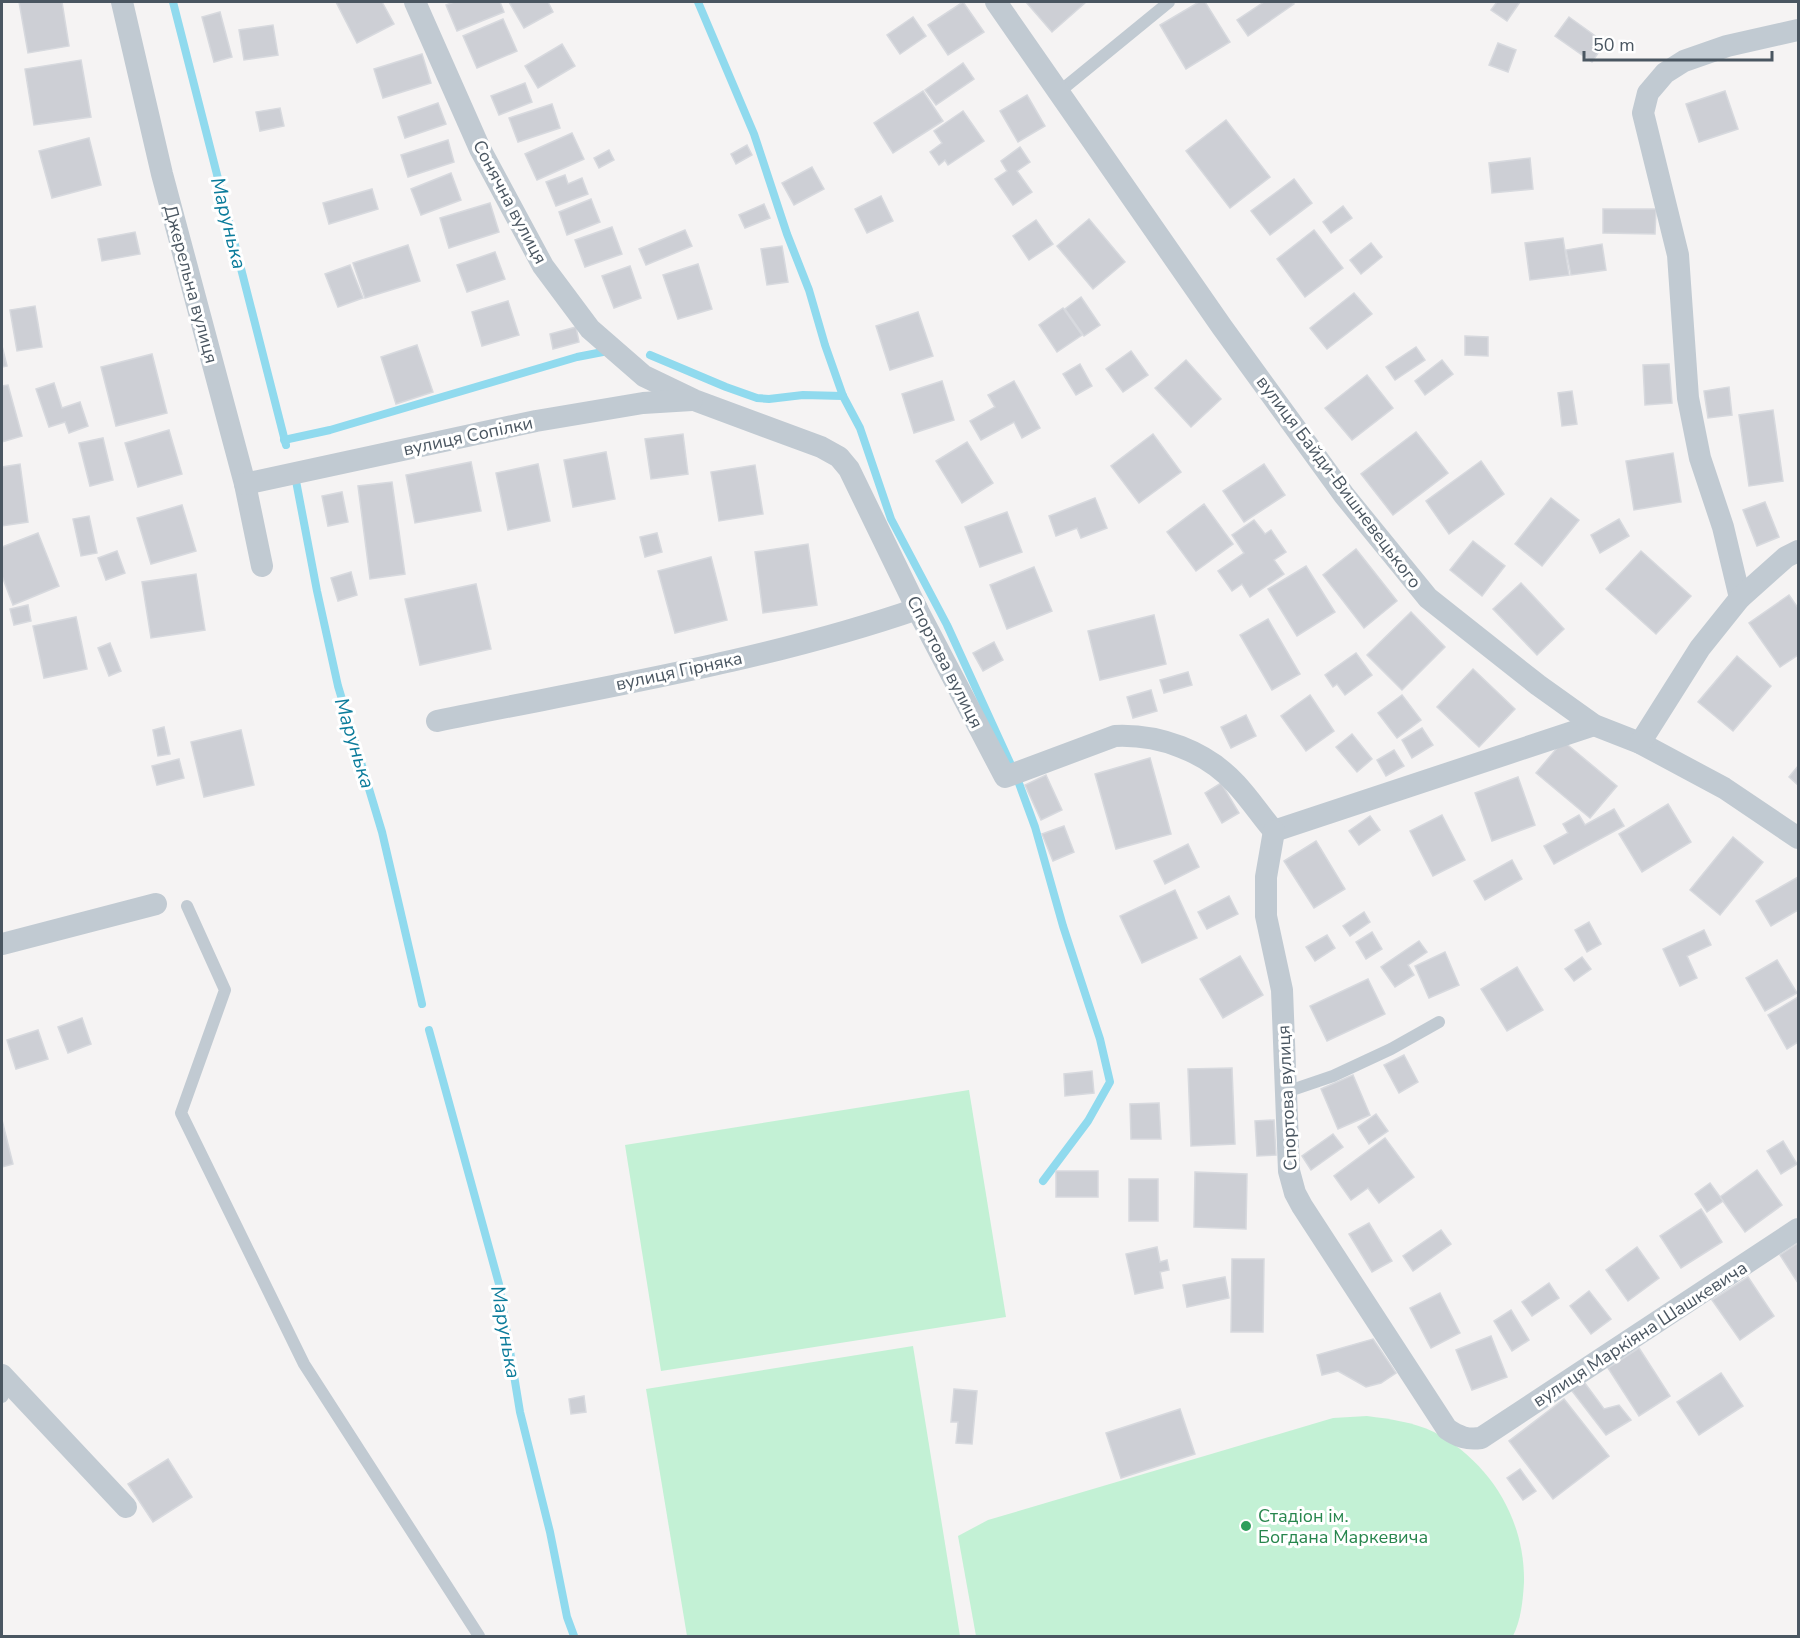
<svg xmlns="http://www.w3.org/2000/svg" width="1800" height="1638" font-family="'Nunito Sans',sans-serif">
<style>
.green{fill:#c3f1d5}
.lines{fill:none;stroke-linecap:round;stroke-linejoin:round}
.stream{stroke:#90daee;stroke-width:8}
.building{fill:#cdcfd5;stroke:#d7d9de;stroke-width:1.5}
.service{stroke:#c1cad2;stroke-width:12}
.minor{stroke:#c1cad2;stroke-width:22}
.leisure-dot{fill:#2e9e5b;stroke:#fff;stroke-width:2}
.labels{text-anchor:middle;stroke-width:6;stroke-linejoin:round;paint-order:stroke}
.street-label{font-size:18px;fill:#4a5661;stroke:#fff}
.leisure-label{font-size:18px;fill:#27864d;stroke:#fff;text-anchor:start}
.water-label{font-size:20px;font-style:italic;fill:#0c7c9b;stroke:#fff}
</style>
<rect width="100%" height="100%" fill="#f5f3f3"/>
<g class="green">
<polygon points="969,1090 1006,1317 661,1371 625,1145"/>
<polygon points="913,1346 960,1636 687,1636 646,1389"/>
<path d="M1367 1416C1390 1419 1413 1422 1434 1432 1490 1462 1525 1519 1524 1582 1523 1600 1521 1620 1513 1636H976L958 1536 988 1520 1333 1418Z"/>
</g>
<g class="lines">
<g class="stream">
<polyline points="173,2 286,445"/>
<polyline points="698,2 754,134 787,234 809,290 825,345 843,396 860,428 891,519 947,625 1017,778 1035,827 1063,926 1100,1039 1110,1082 1088,1121 1043,1181"/>
<polyline points="650,355 726,387 757,398 769,399 803,395 843,396"/>
<polyline points="284,440 330,430 577,357 608,351"/>
<polyline points="296,481 317,591 338,686 382,832 422,1004"/>
<polyline points="429,1030 499,1284 520,1412 550,1532 567,1617 574,1636"/>
</g>
</g>
<g class="building">
<polygon points="19,2 62,2 69,46 28,53"/>
<polygon points="336,2 382,2 394,24 357,43"/>
<polygon points="454,2 500,2 504,12 457,31 446,5"/>
<polygon points="509,2 548,2 553,12 524,28"/>
<polygon points="963,2 984,32 948,55 928,25"/>
<polygon points="1026,2 1086,2 1052,32"/>
<polygon points="1199,2 1205,2 1230,42 1186,69 1160,25"/>
<polygon points="1264,2 1292,2 1294,4 1248,36 1237,20"/>
<polygon points="1497,2 1520,2 1507,21 1491,10"/>
<polygon points="220,12 232,57 214,62 202,17"/>
<polygon points="913,17 926,36 900,54 887,35"/>
<polygon points="1569,17 1605,43 1592,62 1555,36"/>
<polygon points="503,19 517,51 477,68 463,36"/>
<polygon points="273,25 278,55 244,60 239,30"/>
<polygon points="1498,43 1516,50 1508,72 1489,65"/>
<polygon points="562,44 575,66 538,88 525,66"/>
<polygon points="422,54 431,83 383,98 374,69"/>
<polygon points="81,60 91,117 34,125 25,69"/>
<polygon points="963,63 974,79 936,105 925,90"/>
<polygon points="525,83 532,102 499,115 491,96"/>
<polygon points="923,91 943,121 893,153 874,123"/>
<polygon points="1725,91 1738,129 1699,142 1686,104"/>
<polygon points="1027,95 1045,126 1018,142 1000,111"/>
<polygon points="438,103 446,124 405,138 398,117"/>
<polygon points="552,104 560,128 518,142 509,118"/>
<polygon points="280,108 284,126 260,131 256,112"/>
<polygon points="963,111 984,141 948,165 945,160 939,165 930,152 942,143 934,131"/>
<polygon points="1226,120 1270,177 1230,208 1186,151"/>
<polygon points="572,133 584,159 537,180 525,154"/>
<polygon points="89,138 101,185 52,198 39,151"/>
<polygon points="448,140 454,162 408,177 401,155"/>
<polygon points="747,145 752,155 736,164 731,154"/>
<polygon points="1020,147 1030,162 1017,171 1032,192 1013,205 995,179 1007,171 1001,161"/>
<polygon points="609,150 614,160 599,168 594,158"/>
<polygon points="1530,158 1533,189 1492,193 1489,163"/>
<polygon points="812,167 824,189 794,205 782,183"/>
<polygon points="451,173 461,200 421,215 411,189"/>
<polygon points="565,175 568,184 582,178 588,194 556,206 546,182"/>
<polygon points="1294,179 1312,203 1270,235 1251,211"/>
<polygon points="372,189 378,209 329,224 323,203"/>
<polygon points="881,196 893,221 867,233 855,209"/>
<polygon points="591,199 600,222 567,235 559,212"/>
<polygon points="490,203 499,232 449,248 440,218"/>
<polygon points="764,204 770,218 745,228 739,215"/>
<polygon points="1343,206 1352,218 1331,233 1323,222"/>
<polygon points="1603,209 1656,209 1655,234 1603,233"/>
<polygon points="1089,219 1125,262 1093,289 1057,246"/>
<polygon points="1036,220 1053,244 1029,260 1013,236"/>
<polygon points="612,227 622,254 585,267 575,240"/>
<polygon points="685,230 692,246 646,265 639,249"/>
<polygon points="1314,230 1343,268 1305,297 1277,259"/>
<polygon points="135,232 140,254 102,261 98,239"/>
<polygon points="1563,238 1569,275 1530,280 1525,243"/>
<polygon points="1371,243 1382,257 1361,274 1350,260"/>
<polygon points="1602,244 1606,270 1571,275 1566,250"/>
<polygon points="408,245 420,281 365,298 353,263"/>
<polygon points="782,246 788,282 767,285 761,249"/>
<polygon points="495,252 505,279 467,292 457,265"/>
<polygon points="698,264 712,309 678,319 663,275"/>
<polygon points="350,265 363,298 338,307 325,274"/>
<polygon points="630,266 641,298 614,308 602,276"/>
<polygon points="1354,293 1372,314 1327,349 1310,328"/>
<polygon points="1081,297 1100,325 1084,336 1065,309"/>
<polygon points="508,301 519,335 482,346 472,312"/>
<polygon points="35,306 42,347 17,351 10,310"/>
<polygon points="1063,308 1082,335 1057,352 1039,325"/>
<polygon points="918,312 933,356 890,370 876,326"/>
<polygon points="576,327 579,342 553,349 550,334"/>
<polygon points="1465,336 1488,337 1488,356 1465,355"/>
<polygon points="417,345 433,392 396,404 381,357"/>
<polygon points="2,346 7,366 2,367"/>
<polygon points="1416,347 1425,360 1395,380 1386,367"/>
<polygon points="1131,351 1148,375 1123,392 1106,369"/>
<polygon points="152,354 167,413 116,426 101,367"/>
<polygon points="1186,360 1221,399 1191,427 1155,388"/>
<polygon points="1442,360 1453,374 1425,395 1415,381"/>
<polygon points="1080,364 1092,386 1076,395 1063,374"/>
<polygon points="1669,364 1672,403 1645,405 1643,365"/>
<polygon points="1367,375 1393,408 1352,440 1325,408"/>
<polygon points="942,381 954,420 914,433 902,394"/>
<polygon points="1014,381 1040,428 1022,438 1014,422 981,440 970,421 995,407 988,395"/>
<polygon points="54,383 62,408 80,402 88,426 69,433 65,422 49,427 36,389"/>
<polygon points="8,385 22,436 2,442 2,386"/>
<polygon points="1729,387 1732,415 1708,418 1704,391"/>
<polygon points="1572,391 1577,424 1562,426 1558,393"/>
<polygon points="1773,410 1783,481 1749,486 1739,415"/>
<polygon points="169,430 182,474 138,487 125,443"/>
<polygon points="1416,432 1448,473 1393,515 1361,474"/>
<polygon points="683,434 688,474 651,479 645,439"/>
<polygon points="1153,434 1181,472 1139,503 1111,466"/>
<polygon points="103,438 113,480 90,486 79,443"/>
<polygon points="967,442 993,483 962,503 936,461"/>
<polygon points="606,452 615,499 573,507 564,460"/>
<polygon points="1673,453 1681,502 1634,510 1626,461"/>
<polygon points="1481,461 1504,494 1449,534 1426,501"/>
<polygon points="471,462 481,511 415,523 406,475"/>
<polygon points="20,464 28,522 2,526 2,467"/>
<polygon points="538,464 550,521 508,530 496,473"/>
<polygon points="1264,464 1285,495 1244,522 1223,491"/>
<polygon points="755,465 763,514 719,521 711,472"/>
<polygon points="392,482 405,574 370,579 358,486"/>
<polygon points="342,492 348,522 328,526 322,496"/>
<polygon points="1095,498 1107,528 1081,538 1077,528 1056,536 1049,516"/>
<polygon points="1551,498 1579,520 1542,566 1515,544"/>
<polygon points="1765,502 1779,537 1757,546 1743,510"/>
<polygon points="1204,504 1233,544 1196,571 1167,532"/>
<polygon points="182,505 196,551 151,564 137,518"/>
<polygon points="1007,512 1022,552 980,567 965,527"/>
<polygon points="89,516 97,553 81,556 73,519"/>
<polygon points="1619,519 1629,536 1600,553 1591,535"/>
<polygon points="1254,520 1265,534 1271,530 1286,552 1274,560 1284,574 1250,597 1242,584 1232,591 1218,571 1244,553 1232,535"/>
<polygon points="38,533 59,586 13,605 2,576 2,547"/>
<polygon points="657,533 662,552 645,557 640,537"/>
<polygon points="1473,541 1505,566 1482,596 1450,570"/>
<polygon points="808,544 817,605 763,613 755,552"/>
<polygon points="1356,549 1397,601 1364,628 1323,575"/>
<polygon points="117,551 125,573 106,580 98,558"/>
<polygon points="1641,551 1691,596 1656,634 1606,589"/>
<polygon points="711,557 727,620 675,633 658,571"/>
<polygon points="1306,566 1335,612 1297,636 1268,589"/>
<polygon points="1034,567 1052,611 1007,629 990,585"/>
<polygon points="351,572 357,595 338,601 331,578"/>
<polygon points="196,574 205,630 151,638 142,582"/>
<polygon points="1521,583 1564,629 1537,655 1493,609"/>
<polygon points="476,584 491,649 420,665 405,599"/>
<polygon points="1789,595 1798,608 1798,655 1780,667 1749,623"/>
<polygon points="28,605 31,621 14,625 10,609"/>
<polygon points="1411,612 1445,647 1402,690 1367,655"/>
<polygon points="1154,615 1166,664 1100,680 1088,631"/>
<polygon points="76,617 87,669 44,678 33,626"/>
<polygon points="1268,619 1300,674 1272,690 1240,635"/>
<polygon points="994,642 1003,660 983,671 973,653"/>
<polygon points="110,643 121,671 109,676 98,648"/>
<polygon points="1356,653 1372,675 1345,695 1337,684 1333,687 1325,675"/>
<polygon points="1737,656 1771,686 1733,731 1698,702"/>
<polygon points="1473,669 1515,709 1479,747 1437,707"/>
<polygon points="1188,672 1192,685 1164,693 1160,680"/>
<polygon points="1151,690 1157,711 1133,718 1127,697"/>
<polygon points="1310,695 1334,731 1306,751 1281,716"/>
<polygon points="1402,695 1421,720 1397,738 1378,713"/>
<polygon points="1246,715 1256,736 1231,748 1221,727"/>
<polygon points="164,727 170,754 158,756 153,730"/>
<polygon points="1422,728 1433,745 1412,758 1402,740"/>
<polygon points="241,730 254,785 204,797 191,742"/>
<polygon points="1352,734 1372,759 1357,772 1336,747"/>
<polygon points="1563,741 1617,786 1590,818 1536,773"/>
<polygon points="1394,750 1404,766 1386,776 1377,760"/>
<polygon points="1150,758 1171,834 1116,849 1095,774"/>
<polygon points="179,759 184,778 157,785 152,766"/>
<polygon points="1798,766 1798,785 1789,777"/>
<polygon points="1046,775 1062,810 1041,820 1025,785"/>
<polygon points="1518,777 1535,825 1492,841 1475,793"/>
<polygon points="1221,783 1239,813 1222,823 1205,793"/>
<polygon points="1668,804 1691,842 1642,872 1619,834"/>
<polygon points="1614,809 1624,826 1554,864 1544,846 1568,833 1563,824 1579,815 1585,825"/>
<polygon points="1442,815 1465,860 1433,876 1410,831"/>
<polygon points="1370,816 1380,830 1359,845 1349,831"/>
<polygon points="1064,826 1074,852 1053,861 1042,834"/>
<polygon points="1733,837 1763,862 1720,915 1690,890"/>
<polygon points="1316,841 1345,889 1314,908 1284,861"/>
<polygon points="1188,844 1199,867 1165,884 1154,861"/>
<polygon points="1512,860 1522,879 1485,900 1474,881"/>
<polygon points="1798,877 1798,910 1771,926 1756,901"/>
<polygon points="1175,890 1197,938 1142,963 1120,916"/>
<polygon points="1229,896 1238,914 1207,929 1198,912"/>
<polygon points="1364,912 1370,922 1350,936 1343,926"/>
<polygon points="1589,922 1601,944 1587,952 1575,930"/>
<polygon points="1704,930 1711,945 1687,956 1697,978 1680,986 1663,949"/>
<polygon points="1372,932 1382,949 1366,959 1356,942"/>
<polygon points="1327,935 1335,948 1315,961 1306,947"/>
<polygon points="1419,941 1427,952 1408,965 1414,975 1395,987 1381,967"/>
<polygon points="1445,952 1459,985 1429,998 1415,966"/>
<polygon points="1240,956 1263,995 1223,1018 1200,979"/>
<polygon points="1582,957 1591,969 1574,981 1565,969"/>
<polygon points="1777,960 1797,993 1765,1011 1746,978"/>
<polygon points="1517,967 1543,1010 1507,1031 1481,989"/>
<polygon points="1368,979 1385,1014 1327,1041 1310,1006"/>
<polygon points="1798,997 1798,1042 1787,1049 1768,1015"/>
<polygon points="82,1018 91,1044 68,1053 58,1027"/>
<polygon points="38,1030 48,1059 16,1069 7,1040"/>
<polygon points="1404,1055 1418,1082 1399,1093 1384,1065"/>
<polygon points="1232,1068 1235,1144 1191,1146 1188,1069"/>
<polygon points="1092,1071 1094,1093 1065,1096 1064,1074"/>
<polygon points="1353,1075 1370,1115 1338,1129 1321,1089"/>
<polygon points="1159,1103 1161,1139 1131,1139 1130,1104"/>
<polygon points="1376,1114 1388,1131 1369,1144 1358,1127"/>
<polygon points="2,1120 13,1164 2,1167"/>
<polygon points="1274,1120 1276,1155 1257,1156 1255,1121"/>
<polygon points="1333,1134 1343,1147 1311,1170 1302,1156"/>
<polygon points="1385,1138 1414,1177 1379,1203 1368,1188 1351,1200 1334,1176"/>
<polygon points="1783,1141 1797,1164 1781,1174 1767,1151"/>
<polygon points="1757,1170 1782,1205 1745,1232 1720,1197"/>
<rect x="1056" y="1171" width="42" height="26"/>
<polygon points="1195,1172 1247,1174 1246,1229 1194,1227"/>
<rect x="1129" y="1179" width="29" height="42"/>
<polygon points="1710,1183 1723,1201 1707,1212 1695,1194"/>
<polygon points="1701,1209 1722,1242 1681,1268 1660,1236"/>
<polygon points="1369,1223 1392,1261 1372,1272 1349,1234"/>
<polygon points="1441,1230 1451,1244 1413,1271 1403,1256"/>
<polygon points="1798,1243 1798,1283 1780,1255"/>
<polygon points="1157,1247 1160,1262 1167,1260 1169,1270 1160,1272 1163,1288 1135,1294 1126,1254"/>
<polygon points="1637,1247 1659,1278 1628,1301 1606,1270"/>
<polygon points="1232,1259 1264,1259 1263,1332 1231,1332"/>
<polygon points="1225,1277 1229,1298 1187,1307 1183,1285"/>
<polygon points="1748,1277 1774,1316 1740,1340 1712,1300"/>
<polygon points="1549,1283 1559,1298 1532,1316 1522,1302"/>
<polygon points="1589,1291 1611,1319 1591,1334 1570,1306"/>
<polygon points="1440,1293 1460,1333 1431,1348 1410,1308"/>
<polygon points="1511,1310 1529,1340 1512,1351 1494,1321"/>
<polygon points="1491,1336 1507,1377 1472,1390 1456,1350"/>
<polygon points="1373,1339 1396,1373 1381,1383 1366,1387 1338,1371 1322,1375 1317,1355"/>
<polygon points="1639,1348 1670,1396 1639,1416 1608,1368"/>
<polygon points="1721,1373 1743,1406 1699,1435 1677,1402"/>
<polygon points="1584,1382 1604,1409 1619,1405 1631,1420 1606,1435 1572,1391"/>
<polygon points="954,1389 977,1391 972,1444 956,1443 958,1422 951,1422"/>
<polygon points="584,1396 586,1412 571,1414 569,1399"/>
<polygon points="1564,1399 1609,1456 1553,1499 1509,1441"/>
<polygon points="1180,1409 1195,1454 1121,1478 1106,1433"/>
<polygon points="168,1459 192,1497 153,1522 128,1484"/>
<polygon points="1520,1469 1536,1491 1523,1500 1507,1478"/>
</g>
<g class="lines">
<g class="service">
<polyline points="1059,92 1169,2"/>
<polyline points="187,906 225,990 181,1113 304,1364 479,1636"/>
<polyline points="1286,1092 1333,1076 1391,1049 1439,1022"/>
<polyline points="2,1397 10,1384"/>
</g>
<g class="minor">
<polyline points="122,2 162,174 245,484 262,566"/>
<path d="M415 2 480 149 543 266 590 329 644 376 694 400 821 447 839 457 849 469 917 609 1005 777 1115 736C1159 734 1206 751 1236 784 1250 799 1261 816 1274 831L1594 725"/>
<polyline points="996,2 1222,327 1344,495 1428,598 1538,685 1594,725 1640,743 1724,788 1798,838"/>
<polyline points="245,484 536,421 643,403 692,400"/>
<polyline points="1740,598 1723,527 1700,458 1688,398 1678,255 1643,113 1648,93 1665,73 1684,61 1727,46 1798,30"/>
<path d="M437 721C597 688 763 662 917 609"/>
<polyline points="1640,743 1700,648 1740,598 1786,557 1798,551"/>
<path d="M1274 831 1266 877V916L1282 990 1289 1171 1295 1193 1302 1206 1447 1429C1459 1437 1467 1440 1481 1438L1798 1229"/>
<polyline points="2,944 156,904"/>
<polyline points="2,1375 126,1507"/>
</g>
</g>
<circle class="leisure-dot" cx="1246" cy="1526" r="6"/>
<g class="labels">
<g class="street-label">
<text transform="translate(510 202) rotate(62)" y="6">Сонячна вулиця</text>
<text transform="translate(191 284) rotate(75)" y="6">Джерельна вулиця</text>
<text transform="translate(468 436) rotate(-12)" y="6">вулиця Сопілки</text>
<text transform="translate(1339 482) rotate(53)" y="6">вулиця Байди-Вишневецького</text>
<text transform="translate(945 662) rotate(63)" y="6">Спортова вулиця</text>
<text transform="translate(679 671) rotate(-12)" y="6">вулиця Гірняка</text>
<text transform="translate(1287 1098) rotate(-93)" y="6">Спортова вулиця</text>
<text transform="translate(1640 1334) rotate(-33)" y="6">вулиця Маркіяна Шашкевича</text>
</g>
<g class="leisure-label">
<text x="1258" y="1522">Стадіон ім.<tspan x="1258" dy="21">Богдана Маркевича</tspan></text>
</g>
<g class="water-label">
<text transform="translate(229 223) rotate(76)" y="7">Марунька</text>
<text transform="translate(355 743) rotate(73)" y="7">Марунька</text>
<text transform="translate(506 1332) rotate(80)" y="7">Марунька</text>
</g>
</g>
<rect width="1800" height="1638" fill="none" stroke="#4a5661" stroke-width="6"/>
<path d="M1584 51v9h188v-9" fill="none" stroke="#4a5661" stroke-width="3"/>
<text x="1593" y="51" font-size="18" fill="#4a5661" stroke="#ffffff" stroke-width="4.5" paint-order="stroke">50 m</text>
</svg>
